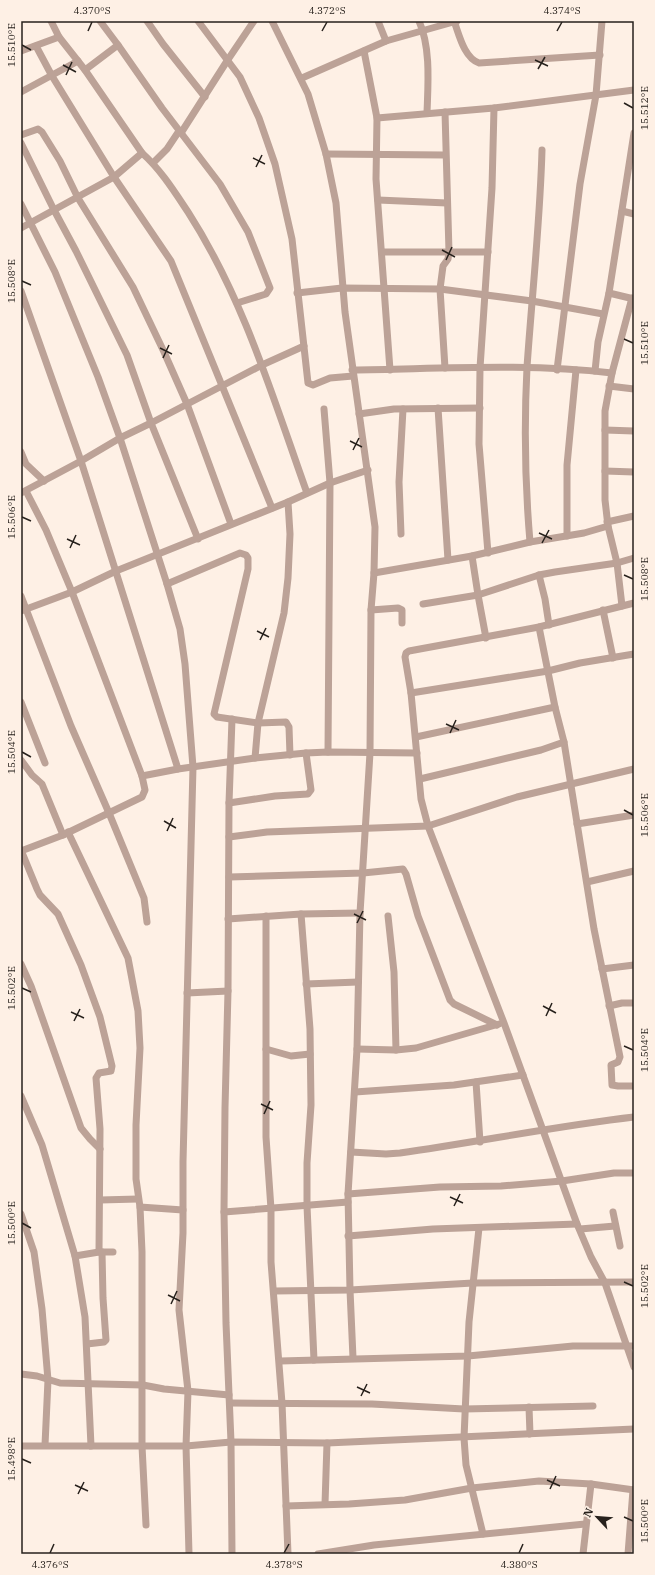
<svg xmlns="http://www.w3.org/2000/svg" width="655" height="1575" font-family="'IBM Plex Serif',serif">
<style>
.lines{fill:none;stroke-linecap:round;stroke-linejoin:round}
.minor{stroke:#bca297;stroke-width:7}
.ticks{fill:none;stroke:#27211c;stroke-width:1.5}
.neatline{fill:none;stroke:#27211c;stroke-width:1.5}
.ticks-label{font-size:10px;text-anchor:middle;fill:#27211c}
</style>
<rect width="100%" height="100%" fill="#fef0e5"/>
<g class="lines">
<g class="minor">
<path d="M51 21 59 37 85 70 142 153C161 170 174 191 188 212 244 299 273 398 307 493"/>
<polyline points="100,21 118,45 162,108 220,184 248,232 270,288 266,294 237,303"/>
<polyline points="147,21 163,44 205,97"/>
<polyline points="198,21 240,77 259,118 275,164 292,239 308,383 313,385 330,378 353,376"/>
<polyline points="272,21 308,94 326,154 336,203 345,312 375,527 374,573 371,610 370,753 360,913 357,1049 348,1194 350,1290 353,1358"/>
<polyline points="378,21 386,41"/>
<path d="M419 21C431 48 428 84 427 113"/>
<path d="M454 21C459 34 464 58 479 63L600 55"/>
<polyline points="36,46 52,76 114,177 171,261 272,508"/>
<polyline points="21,51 59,37"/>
<polyline points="364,51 377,118 376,179 390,370"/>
<polyline points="85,70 118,45"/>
<polyline points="302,78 386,41 457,21"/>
<polyline points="21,92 78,61"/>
<polyline points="377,118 494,108 634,90"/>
<polyline points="181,133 227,61 254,21"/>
<polyline points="21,135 38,129 42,132 60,161 78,198 133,287 164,352 187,404 231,524"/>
<polyline points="21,143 54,210 76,251 127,355 151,423 198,539"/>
<polyline points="326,154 445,155"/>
<polyline points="153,163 167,149 179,131"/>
<polyline points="378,200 447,203"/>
<polyline points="21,204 55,272 98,377 120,438 167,584 180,629 185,664 193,767 183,1162 183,1233 179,1310 188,1391 186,1446 189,1554"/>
<polyline points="622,211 634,214"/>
<polyline points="21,228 114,177 142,153"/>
<polyline points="382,252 488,252"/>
<polyline points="21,291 81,461 178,769"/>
<polyline points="297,293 342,288 440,289 532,301 603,314"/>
<polyline points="609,293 634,299"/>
<polyline points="445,368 440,289 443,266 448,259 449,252 445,112"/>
<path d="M352 370C438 369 526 363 612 373"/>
<polyline points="557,370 580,184 596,95 602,21"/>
<polyline points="595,371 598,342 609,293 634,133"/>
<polyline points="609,386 634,389"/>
<polyline points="438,408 448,560"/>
<polyline points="324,409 330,483 328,752"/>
<polyline points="359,414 394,409 480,408"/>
<polyline points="605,430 634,431"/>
<polyline points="21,452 26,464 44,481"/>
<polyline points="605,471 634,472"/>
<polyline points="21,493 81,461 120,438 151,423 262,365 304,346"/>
<polyline points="607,522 634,516"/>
<polyline points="401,534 399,482 403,409"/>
<polyline points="567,536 567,465 576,370"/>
<path d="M530 542C525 484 524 426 527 367 532 295 540 223 542 150"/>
<polyline points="488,553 479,444 480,368 492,188 494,108"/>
<polyline points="472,556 478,595 486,638"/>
<polyline points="374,573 472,556 530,542 584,533 608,526"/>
<polyline points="539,575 545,599 549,625"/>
<polyline points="167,584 240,553 246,555 248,558 248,569 214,714 217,717 258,723 286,722 289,727 290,755"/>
<polyline points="21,596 71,726 109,813 144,898 147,922"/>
<polyline points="634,603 539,627 409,651 406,653 405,657 411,693 421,799 428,826 504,1023 577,1224 591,1257 605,1283 634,1367"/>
<polyline points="423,604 478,595 539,575 555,572 617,563 634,558"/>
<polyline points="622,606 617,563 608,526 605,500 605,411 612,373 632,298"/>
<polyline points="371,610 398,608 402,610 402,623"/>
<polyline points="603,610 613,658"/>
<polyline points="21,611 72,592 116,571 288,502 330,483 368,470"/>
<polyline points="411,693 548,671 580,663 634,654"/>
<polyline points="21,702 45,763"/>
<polyline points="416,737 555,707"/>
<polyline points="564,742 594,929 620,1057 618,1062 611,1065 612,1085 618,1086 634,1086"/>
<polyline points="255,758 258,723 284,613 288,578 290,534 288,502"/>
<polyline points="21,760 32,775 42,784 63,835"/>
<polyline points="142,776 178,769 255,758 306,753 328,752 417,753"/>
<polyline points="420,779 541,750 564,742 555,707 539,627"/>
<polyline points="229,803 275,796 308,794 311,790 306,753"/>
<polyline points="577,824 634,815"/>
<polyline points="68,832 128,958 138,1011 140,1048 136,1125 136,1179 140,1207 142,1252 142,1446 146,1525"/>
<polyline points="229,837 267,832 428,826 517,797 634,769"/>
<polyline points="21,850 37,889 40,895 58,914 81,965 100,1017 112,1066 111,1071 99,1073 96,1078 100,1129 99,1252"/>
<polyline points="21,851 63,835 142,797 145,790 142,776 72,592 46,530 26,491"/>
<polyline points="229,877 363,873 403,869 406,874 418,916 450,1000 454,1004 497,1025"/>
<polyline points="587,882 634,871"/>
<polyline points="301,914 310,1029 311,1105 307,1163 307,1206 314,1360"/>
<polyline points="266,916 266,1137 271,1209 271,1262 282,1403 288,1554"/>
<polyline points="388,916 394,972 396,1050"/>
<polyline points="228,919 301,914 360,913"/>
<polyline points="21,964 31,986 81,1128 90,1139 100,1149"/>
<polyline points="602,969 634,965"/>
<polyline points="306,984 358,982"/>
<polyline points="187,993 228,991"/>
<polyline points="609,1006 622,1003 634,1003"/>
<polyline points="266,1049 291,1056 310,1054"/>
<polyline points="357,1049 396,1050 416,1048 499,1024"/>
<polyline points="476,1082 480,1142"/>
<polyline points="355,1092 454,1085 523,1075"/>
<polyline points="21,1096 42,1145 75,1256 85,1317 91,1446"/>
<path d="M351 1152 386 1154 400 1153C478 1142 556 1126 634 1117"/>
<polyline points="348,1194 440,1187 501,1186 562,1181 614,1173 634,1173"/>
<polyline points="100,1200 138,1199"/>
<polyline points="140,1207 183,1210"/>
<polyline points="224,1212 348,1202"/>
<polyline points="613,1212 620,1246"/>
<polyline points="21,1214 34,1252 42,1309 48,1380 45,1445"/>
<polyline points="479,1228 469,1322 464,1438 466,1465 483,1534"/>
<polyline points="580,1229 615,1226"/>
<polyline points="348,1236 433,1229 577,1224"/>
<polyline points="75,1256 99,1252 113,1252"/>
<polyline points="274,1291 350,1290 473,1283 634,1282"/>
<polyline points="87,1344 104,1342 106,1340 103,1298 102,1252"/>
<polyline points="280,1361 468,1356 573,1346 634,1346"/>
<polyline points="21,1374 37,1376 60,1383 143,1385 164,1389 229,1395"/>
<polyline points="230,1403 372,1404 464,1409 593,1406"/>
<polyline points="529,1407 530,1434"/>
<polyline points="21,1446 186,1446 231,1442 327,1443 634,1429"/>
<polyline points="325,1504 327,1443"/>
<polyline points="286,1506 349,1504 405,1500 472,1488 539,1481 591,1484 634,1490"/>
<polyline points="232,1554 231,1442 226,1323 224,1212 225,1108 228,991 229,803 232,719"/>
<polyline points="318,1554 374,1545 585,1524"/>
<polyline points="583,1554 591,1484"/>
<polyline points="628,1554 633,1490"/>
</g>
</g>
<path class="ticks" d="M88 31 92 22M322 31 327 22M557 31 562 22M22 45 31 50M535 60 548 66M63 65 76 72M538 69 545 57M66 75 72 62M624 103 633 108M253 158 265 164M256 167 262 155M442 250 455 257M446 260 452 247M22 281 31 285M624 339 633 343M160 348 172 354M163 358 169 345M350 441 362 447M353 450 359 438M22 517 31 521M539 533 552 539M67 539 80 545M542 543 549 530M70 548 76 535M624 575 633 579M257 631 269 637M260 640 266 628M446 724 459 730M450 733 456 720M22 752 31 757M624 810 633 815M164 821 176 828M167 831 173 818M354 914 366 920M357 923 363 911M22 988 31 992M543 1006 556 1013M71 1012 84 1018M546 1016 552 1003M74 1021 80 1009M624 1046 633 1050M261 1104 273 1110M264 1114 270 1101M450 1197 463 1203M454 1206 460 1194M22 1223 31 1228M624 1282 633 1286M168 1295 180 1301M171 1304 177 1291M357 1387 370 1393M361 1396 367 1384M22 1459 31 1463M547 1480 560 1486M75 1485 88 1491M550 1489 556 1476M78 1494 84 1482M624 1517 633 1521M50 1553 54 1544M284 1553 289 1544M519 1553 523 1544"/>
<rect width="655" height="1575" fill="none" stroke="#fef0e5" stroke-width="44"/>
<g transform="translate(597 1517) rotate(296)" stroke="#fef0e5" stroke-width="3" paint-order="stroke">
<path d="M0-3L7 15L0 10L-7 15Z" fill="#27211c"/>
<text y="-6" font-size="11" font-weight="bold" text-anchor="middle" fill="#27211c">N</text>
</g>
<rect x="22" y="22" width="611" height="1531" class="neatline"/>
<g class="ticks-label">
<text x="92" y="14">4.370°S</text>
<text x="327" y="14">4.372°S</text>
<text x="562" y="14">4.374°S</text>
<text transform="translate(11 45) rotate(-90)" y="4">15.510°E</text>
<text transform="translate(644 108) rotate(-90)" y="4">15.512°E</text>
<text transform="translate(11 281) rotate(-90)" y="4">15.508°E</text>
<text transform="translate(644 343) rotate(-90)" y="4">15.510°E</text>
<text transform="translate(11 517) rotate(-90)" y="4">15.506°E</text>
<text transform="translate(644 579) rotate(-90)" y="4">15.508°E</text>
<text transform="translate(11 752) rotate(-90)" y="4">15.504°E</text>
<text transform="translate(644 815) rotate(-90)" y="4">15.506°E</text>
<text transform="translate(11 988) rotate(-90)" y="4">15.502°E</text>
<text transform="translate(644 1050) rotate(-90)" y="4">15.504°E</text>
<text transform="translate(11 1223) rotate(-90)" y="4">15.500°E</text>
<text transform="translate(644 1286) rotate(-90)" y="4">15.502°E</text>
<text transform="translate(11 1459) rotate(-90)" y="4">15.498°E</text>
<text transform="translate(644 1521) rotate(-90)" y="4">15.500°E</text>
<text x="50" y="1568">4.376°S</text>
<text x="284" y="1568">4.378°S</text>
<text x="519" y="1568">4.380°S</text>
</g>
</svg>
